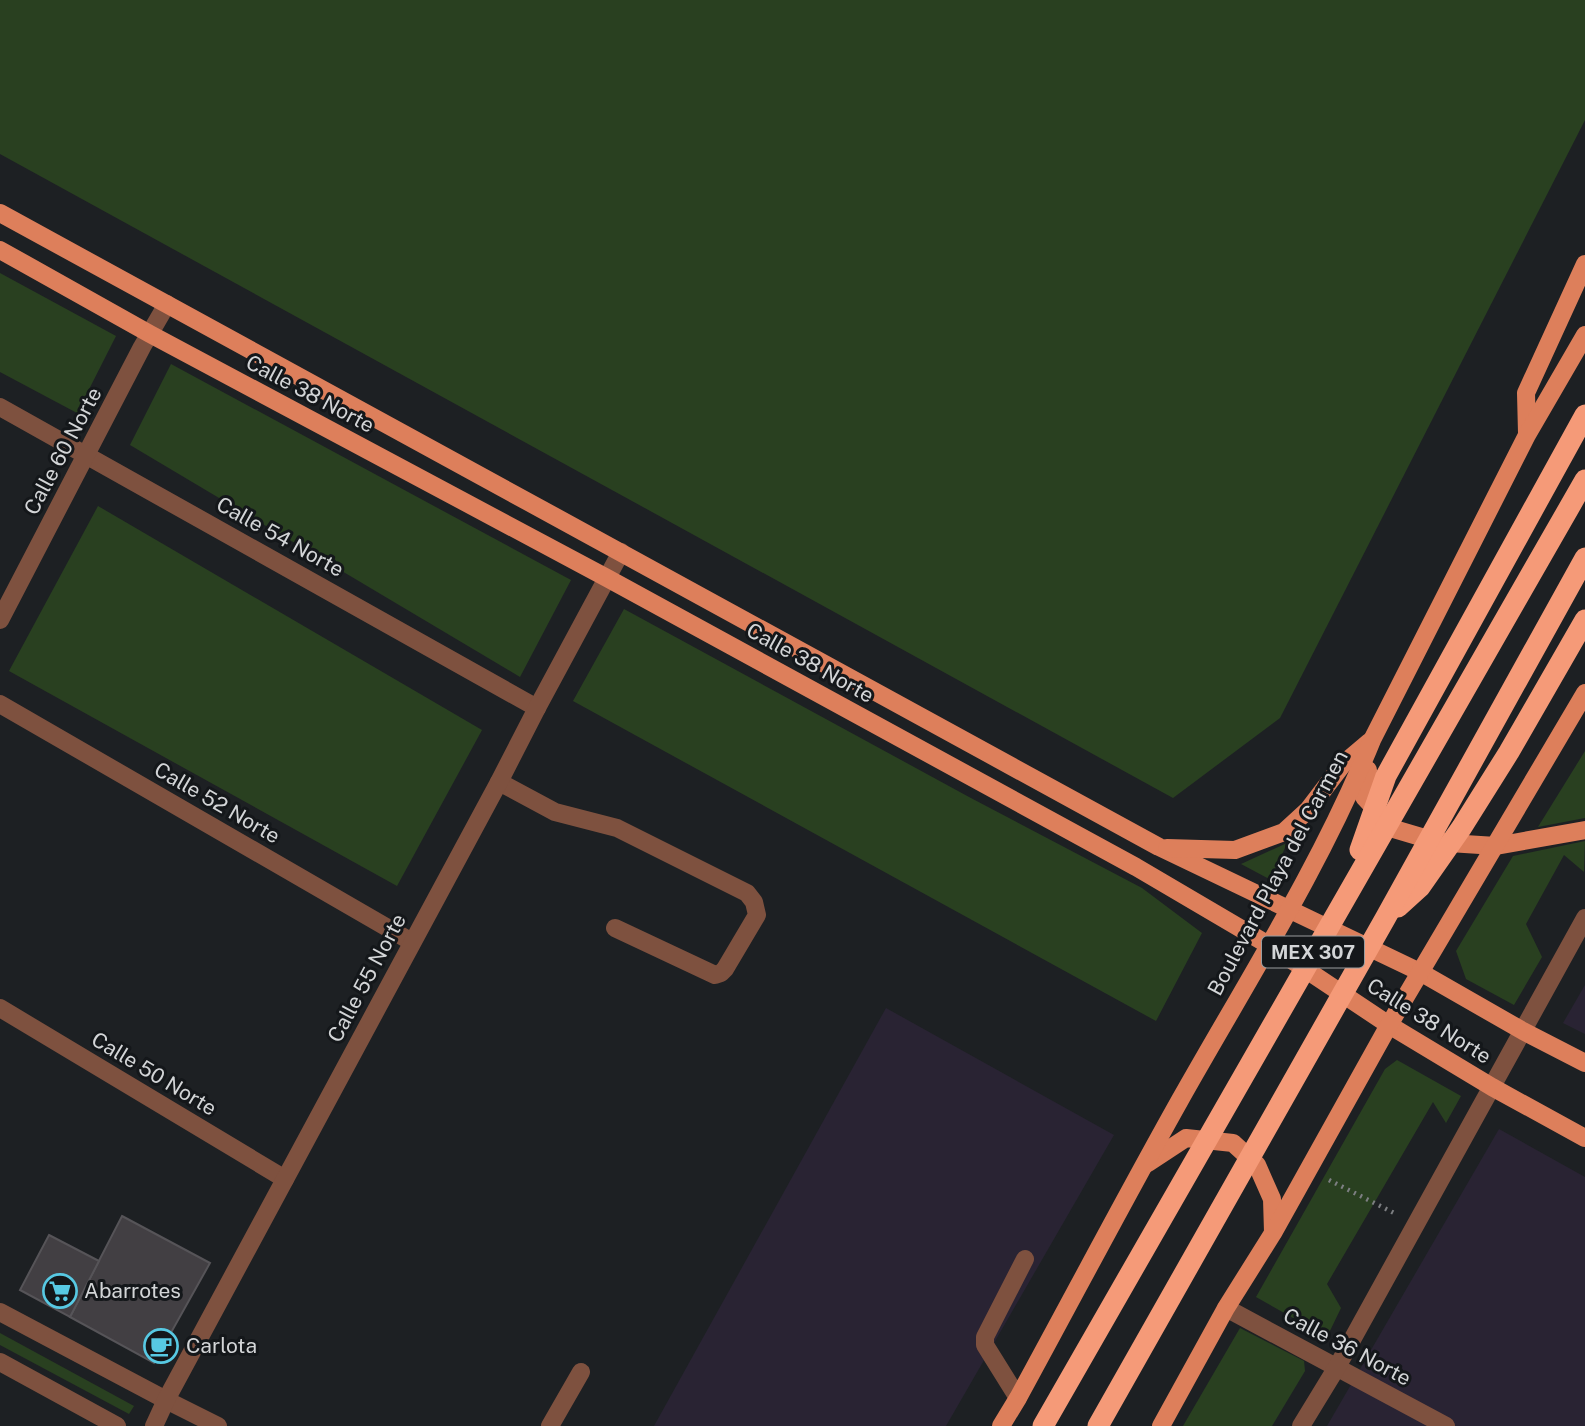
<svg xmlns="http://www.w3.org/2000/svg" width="1585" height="1426" font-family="'Public Sans',sans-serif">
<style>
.commercial{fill:#292333}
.green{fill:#294020}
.building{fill:#423f43;stroke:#565458;stroke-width:2}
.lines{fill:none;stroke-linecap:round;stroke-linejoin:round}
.path{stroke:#7d7f82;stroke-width:4.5;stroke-dasharray:2 5;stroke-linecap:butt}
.minor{stroke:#7e513f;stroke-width:18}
.major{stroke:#dd7f5b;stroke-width:18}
.highway-bridge{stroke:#f59a78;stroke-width:21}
.labels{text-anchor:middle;stroke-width:6;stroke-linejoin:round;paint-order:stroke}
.shield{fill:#14171a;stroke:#9a9c9e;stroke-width:2}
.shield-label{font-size:19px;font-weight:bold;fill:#d3d5d7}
.street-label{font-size:21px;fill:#d3d5d7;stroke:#14171a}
.poi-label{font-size:21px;fill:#d3d5d7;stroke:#14171a;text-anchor:start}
</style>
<rect width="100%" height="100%" fill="#1d2023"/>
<g class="commercial">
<polygon points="1585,985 1585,1034 1563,1023"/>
<polygon points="886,1008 1114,1135 946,1426 654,1426"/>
<polygon points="1499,1129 1585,1177 1585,1426 1327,1426"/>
</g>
<g class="green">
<polygon points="0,0 1585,0 1585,120 1280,718 1173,798 0,154"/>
<polygon points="0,273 116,336 77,413 0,372"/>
<polygon points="171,364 571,580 520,677 130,445"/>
<polygon points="98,506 482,730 397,886 9,671"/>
<polygon points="624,609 969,797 1142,888 1202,933 1156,1021 573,701"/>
<polygon points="1585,751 1585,818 1538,827"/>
<polygon points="1585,841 1584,872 1564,855 1526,924 1542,957 1514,1005 1466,979 1456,951 1513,856"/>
<polygon points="1287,843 1271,880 1241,864"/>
<polygon points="1397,1060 1461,1096 1446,1123 1433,1102 1327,1284 1341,1308 1327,1337 1256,1297 1385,1069"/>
<polygon points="1240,1328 1304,1361 1305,1371 1272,1426 1183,1426"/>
<polygon points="0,1333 134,1406 129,1414 0,1345"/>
</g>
<g class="building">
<polygon points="122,1216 210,1263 154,1363 70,1317"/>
<polygon points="49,1235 99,1261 70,1317 20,1290"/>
</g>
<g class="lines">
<polyline class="path" points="1329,1180 1396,1214"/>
<g class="minor">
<polyline points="0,407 537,708"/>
<polyline points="0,620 142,347 167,304"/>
<polyline points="0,704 412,942"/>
<polyline points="499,782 555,812 617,828 747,893 754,902 757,915 725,969 721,973 715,975 615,928"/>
<polyline points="0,1008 285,1179"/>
<polyline points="1226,1308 1446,1426"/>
<polyline points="0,1312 166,1400 218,1426"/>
<polyline points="0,1362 117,1426"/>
<polyline points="1018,1398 985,1345 985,1337 1025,1259"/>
<polyline points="154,1426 166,1400 499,782 537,708 621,552"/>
<polyline points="550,1426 581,1372"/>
<polyline points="1301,1426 1337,1367 1585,918"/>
</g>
<g class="major">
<polyline points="0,213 1159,847 1420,972 1523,1031 1585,1063"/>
<polyline points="0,250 150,334 607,578 1136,867 1272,947 1389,1025 1492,1087 1585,1138"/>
<polyline points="1527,433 1526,393 1585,264"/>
<polyline points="1368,770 1364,797 1394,829 1421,837 1449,843 1496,846 1585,830"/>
<polyline points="1167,848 1235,850 1284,832 1308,810 1343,764 1369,742"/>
<polyline points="1148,1163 1186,1138 1233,1143 1257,1165 1272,1199 1273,1232"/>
<path d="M1001 1426 1018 1398C1072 1299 1125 1198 1180 1100 1247 981 1321 866 1372 740L1527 435 1585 335"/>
<polyline points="1161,1426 1226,1308 1273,1233 1389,1025 1585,693"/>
</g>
<g class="highway-bridge">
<polyline points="1360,850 1386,776 1585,415"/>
<polyline points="1398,907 1420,887 1462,827 1509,752 1585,620"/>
<polyline points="1043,1426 1585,480"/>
<polyline points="1098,1426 1386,917 1585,558"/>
</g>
</g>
<defs>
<g id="supermarket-ring" transform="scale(1.75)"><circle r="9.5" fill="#14171a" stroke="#57c9e3" stroke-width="1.5"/><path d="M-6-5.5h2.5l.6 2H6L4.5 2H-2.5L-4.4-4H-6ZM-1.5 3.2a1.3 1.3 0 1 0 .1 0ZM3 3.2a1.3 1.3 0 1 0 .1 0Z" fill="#57c9e3"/></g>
<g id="cafe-ring" transform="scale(1.75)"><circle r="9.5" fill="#14171a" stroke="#57c9e3" stroke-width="1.5"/><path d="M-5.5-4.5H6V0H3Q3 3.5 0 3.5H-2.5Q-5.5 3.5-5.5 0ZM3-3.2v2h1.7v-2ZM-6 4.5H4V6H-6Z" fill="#57c9e3"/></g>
</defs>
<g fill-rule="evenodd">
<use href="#supermarket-ring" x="60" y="1291"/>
<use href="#cafe-ring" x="161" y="1346"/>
</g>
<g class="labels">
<rect class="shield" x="1262" y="936.5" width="102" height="31" rx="5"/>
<g class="shield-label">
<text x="1313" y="959">MEX 307</text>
</g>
<g class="street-label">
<text transform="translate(310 394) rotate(28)" y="7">Calle 38 Norte</text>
<text transform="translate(63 451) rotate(-62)" y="7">Calle 60 Norte</text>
<text transform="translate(280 537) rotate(29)" y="7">Calle 54 Norte</text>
<text transform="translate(810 663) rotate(29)" y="7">Calle 38 Norte</text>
<text transform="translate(217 803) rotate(30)" y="7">Calle 52 Norte</text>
<text transform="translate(1278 873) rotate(-62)" y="7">Boulevard Playa del Carmen</text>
<text transform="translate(367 978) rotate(-62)" y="7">Calle 55 Norte</text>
<text transform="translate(1429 1021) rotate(32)" y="7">Calle 38 Norte</text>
<text transform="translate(154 1074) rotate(31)" y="7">Calle 50 Norte</text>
<text transform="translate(1347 1347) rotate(28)" y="7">Calle 36 Norte</text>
</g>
<g class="poi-label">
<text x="84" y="1298">Abarrotes</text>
<text x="186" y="1353">Carlota</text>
</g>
</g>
</svg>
